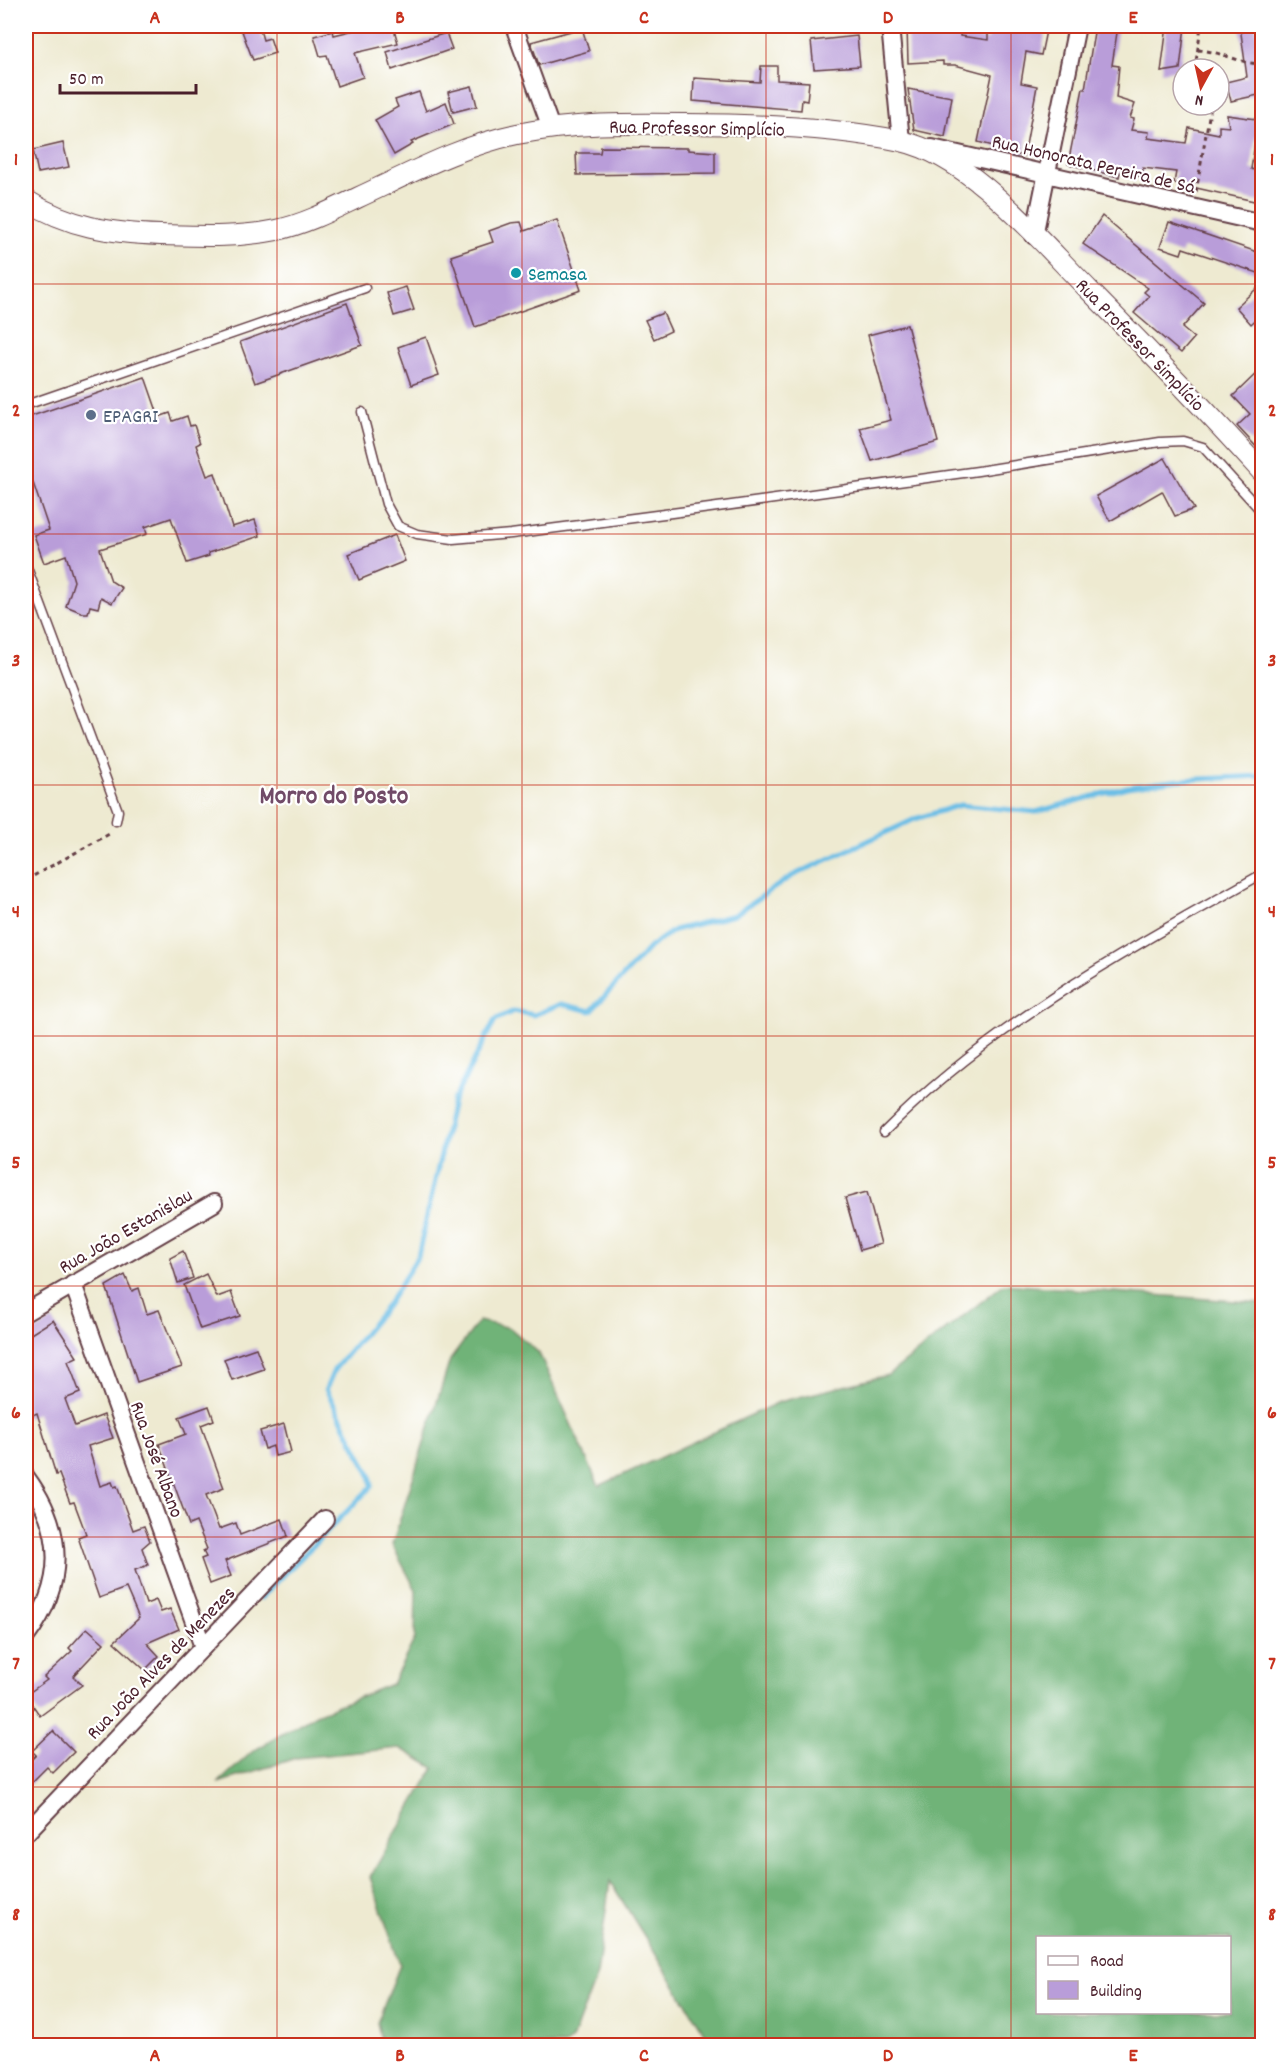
<svg xmlns="http://www.w3.org/2000/svg" width="1288" height="2071" font-family="Dekko,sans-serif">
<style>
.forest{fill:#70b378;stroke:#5d6952;stroke-width:1.5;fill-rule:evenodd}
.lines{fill:none;stroke-linecap:round;stroke-linejoin:round}
.stream{stroke:#6abee6;stroke-width:5}
.building{fill:#b99dd9}
.service-casing{stroke:#633d44;stroke-width:11}
.minor-casing{stroke:#633d44;stroke-width:20}
.tertiary-casing{stroke:#633d44;stroke-width:22}
.path{stroke:#633d44;stroke-width:3;stroke-dasharray:4.5 4.5;stroke-linecap:butt}
.service{stroke:#fff;stroke-width:8}
.minor{stroke:#fff;stroke-width:16}
.tertiary{stroke:#fff;stroke-width:20}
.grid{fill:none;stroke:#c8321e;stroke-width:1.5;stroke-opacity:0.55}
.culture-dot{fill:#0f9aa8;stroke:#fff;stroke-width:2}
.service-dot{fill:#5c6f8a;stroke:#fff;stroke-width:2}
.labels{text-anchor:middle;stroke-width:4.5;stroke-linejoin:round;paint-order:stroke}
.street-label{font-size:20px;fill:#4a1f2b;stroke:#fff}
.culture-label{font-size:20px;fill:#0d838f;stroke:#fff;text-anchor:start}
.service-label{font-size:20px;fill:#4e5e75;stroke:#fff;text-anchor:start}
.district-label{font-size:26px;font-weight:bold;fill:#714b68;stroke:#fff}
.neatline{fill:none;stroke:#c8321e;stroke-width:2}
.grid-label{font-size:20px;text-anchor:middle;font-weight:bold;fill:#c8321e}
</style>
<rect width="100%" height="100%" fill="#fff"/>
<filter id="ink" filterUnits="userSpaceOnUse"><feTurbulence type="fractalNoise" baseFrequency=".0167" numOctaves="2"/><feDisplacementMap in="SourceGraphic" scale="12" xChannelSelector="R" yChannelSelector="G"/><feConvolveMatrix kernelMatrix="1 2 1 2 8 2 1 2 1" color-interpolation-filters="sRGB"/></filter>
<filter id="wash" filterUnits="userSpaceOnUse"><feTurbulence type="fractalNoise" baseFrequency=".008" numOctaves="4" result="noise"/><feDisplacementMap in="SourceGraphic" scale="24" xChannelSelector="R" yChannelSelector="G"/><feGaussianBlur stdDeviation="1.35" result="paint"/><feColorMatrix in="noise" values="0 0 0 0 0 0 0 0 0 0 0 0 0 0 0 0 0 1.4 0 .05"/><feComposite in="paint" operator="in"/></filter>
<g filter="url(#wash)">
<rect width="100%" height="100%" fill="#eeead1"/>
<path class="forest" d="M1004 1284 1262 1303V2032L1259 2033 1261 2045H712L610 1881 597 1975 572 2040 565 2045H382L377 2023 400 1965 370 1877 434 1768 400 1748 296 1758 218 1783 253 1751 316 1714 392 1684 415 1638 416 1590 392 1545 450 1360 479 1321 510 1328 539 1353 599 1486 779 1402 888 1375ZM1038 1938H1230V2012H1038Z"/>
<g class="lines">
<polyline class="stream" points="261,1598 372,1486 370,1475 326,1389 334,1370 387,1306 418,1256 453,1101 495,1020 514,1011 534,1015 561,1004 591,1011 650,947 674,930 734,915 792,876 915,819 960,805 1036,812 1127,787 1179,780 1262,776"/>
</g>
<g id="blocks">
<g class="building">
<polygon points="240,26 259,26 263,40 270,38 275,53 253,60"/>
<polygon points="371,26 393,26 398,43 355,53 363,77 337,86 327,55 320,56 314,36 333,31 334,35"/>
<polygon points="907,26 960,26 960,36 988,40 988,26 1047,26 1041,55 1026,52 1021,83 1037,86 1024,156 997,151 997,147 978,142 992,75 955,65 943,65 943,61 908,63"/>
<polygon points="1095,26 1118,26 1112,65 1119,66 1116,98 1135,104 1130,118 1134,119 1131,130 1149,132 1148,138 1186,143 1189,128 1219,134 1219,126 1229,127 1227,115 1263,120 1263,137 1256,136 1251,169 1263,173 1263,203 1174,183 1176,172 1143,168 1142,177 1120,172 1119,177 1068,164 1083,88 1085,89"/>
<polygon points="1167,26 1185,26 1180,69 1161,72"/>
<polygon points="1240,26 1256,26 1263,94 1231,101 1226,82 1247,77"/>
<polygon points="582,28 589,51 539,65 531,42"/>
<polygon points="446,33 452,49 392,70 387,52"/>
<polygon points="857,36 860,66 814,69 811,41"/>
<polygon points="761,66 777,66 777,80 809,82 807,101 802,100 801,110 693,101 694,78 760,82"/>
<polygon points="472,86 477,106 453,112 448,92"/>
<polygon points="908,89 952,97 945,137 914,130"/>
<polygon points="419,92 426,111 446,102 454,124 411,142 413,144 394,155 375,120 398,107 395,100"/>
<polygon points="63,143 69,167 38,173 33,150"/>
<polygon points="601,147 688,148 688,150 715,152 715,173 577,175 576,153 600,153"/>
<polygon points="1102,216 1204,303 1182,328 1194,338 1181,353 1134,313 1149,296 1144,292 1148,288 1083,244"/>
<polygon points="557,220 581,290 475,327 451,256 493,242 489,231 511,223 521,222 524,231"/>
<polygon points="1169,222 1263,254 1263,267 1258,273 1183,248 1181,254 1160,247"/>
<polygon points="1263,283 1263,313 1251,324 1236,307"/>
<polygon points="406,287 414,310 394,316 387,293"/>
<polygon points="347,303 362,345 255,383 240,342"/>
<polygon points="663,313 671,331 654,339 645,320"/>
<polygon points="907,325 938,442 872,461 860,428 891,420 868,335"/>
<polygon points="426,337 439,375 411,385 398,347"/>
<polygon points="1263,367 1263,394 1256,400 1260,405 1263,403 1263,454 1237,426 1250,414 1233,396"/>
<polygon points="145,377 159,417 170,413 173,421 187,416 190,426 194,425 200,443 196,445 207,476 215,473 232,527 255,520 260,536 208,553 209,556 187,563 171,518 145,527 147,534 100,549 111,581 122,588 112,603 101,597 98,608 90,606 88,613 83,613 66,606 74,581 66,555 44,563 34,535 49,530 26,462 26,418"/>
<polygon points="1165,458 1194,509 1175,516 1162,491 1110,521 1096,496"/>
<polygon points="395,535 405,561 359,580 348,554"/>
<polygon points="867,1192 881,1244 860,1250 845,1198"/>
<polygon points="183,1251 193,1278 178,1283 170,1258"/>
<polygon points="206,1274 217,1297 231,1292 240,1316 200,1329 184,1285"/>
<polygon points="125,1275 132,1291 139,1288 147,1314 159,1310 182,1367 137,1382 106,1286"/>
<polygon points="53,1320 77,1357 68,1361 80,1393 65,1399 75,1426 104,1415 113,1438 88,1446 100,1486 112,1482 114,1487 117,1486 133,1530 144,1526 150,1541 142,1548 148,1565 135,1570 146,1604 156,1600 161,1612 170,1609 179,1629 147,1643 159,1656 145,1670 114,1642 139,1618 126,1588 99,1598 78,1537 86,1534 74,1502 70,1503 59,1474 56,1475 37,1413 26,1418 26,1337"/>
<polygon points="256,1348 264,1369 232,1380 224,1359"/>
<polygon points="209,1406 214,1420 201,1425 224,1488 206,1495 219,1529 236,1523 240,1535 282,1519 288,1536 225,1561 231,1576 210,1584 201,1559 206,1557 203,1551 207,1549 196,1522 189,1525 159,1444 186,1434 179,1417"/>
<polygon points="284,1424 291,1452 275,1456 273,1446 265,1449 260,1431"/>
<polygon points="87,1628 104,1643 73,1676 82,1685 40,1716 26,1695 47,1680 44,1677 72,1651 69,1648"/>
<polygon points="53,1731 74,1752 53,1773 47,1767 26,1788 26,1765 36,1755 32,1751"/>
</g>
</g>
</g>
<g filter="url(#ink)">
<use href="#blocks" fill-opacity="0" stroke="#633d44" stroke-width="1.5"/>
<g class="lines">
<g class="service-casing">
<g id="service">
<polyline points="26,405 365,288"/>
<polyline points="362,412 386,504 398,526 417,534 453,539 511,534 710,508 978,471 1160,442 1183,441 1203,447 1262,512"/>
<polyline points="26,565 118,811 116,821"/>
<path d="M884 1132C994 1022 1129 949 1262 874"/>
</g>
</g>
<g class="minor-casing">
<g id="minor">
<polyline points="514,26 551,128"/>
<polyline points="890,26 901,141"/>
<polyline points="932,148 1262,223"/>
<polyline points="1034,236 1077,26"/>
<polyline points="73,1284 203,1647"/>
<polyline points="26,1312 214,1203"/>
<path d="M26 1477C65 1530 66 1584 26 1637"/>
<polyline points="26,1833 325,1519"/>
</g>
</g>
<g class="tertiary-casing">
<path id="tertiary" d="M26 200C69 227 110 233 160 235 199 236 238 238 277 230 305 224 332 210 357 198 409 174 460 146 517 134 572 123 629 123 684 124 757 124 831 127 901 141 972 157 1039 240 1089 290 1148 350 1206 410 1262 472"/>
</g>
<g class="path">
<path d="M1198 50C1221 51 1240 64 1262 64"/>
<polyline points="1195,69 1201,26"/>
<polyline points="1196,192 1211,105"/>
<polyline points="26,880 111,833"/>
</g>
<use href="#service" class="service"/>
<use href="#minor" class="minor"/>
<use href="#tertiary" class="tertiary"/>
</g>
</g>
<path class="grid" d="M277 26V2046M522 26V2046M766 26V2046M1011 26V2046M26 284H1262M26 534H1262M26 785H1262M26 1036H1262M26 1286H1262M26 1537H1262M26 1787H1262"/>
<circle class="culture-dot" cx="516" cy="273" r="6"/>
<circle class="service-dot" cx="91" cy="415" r="6"/>
<g class="labels">
<g class="street-label">
<text transform="translate(697 127) rotate(1)" y="7">Rua Professor Simplício</text>
<text transform="translate(1094 163) rotate(13)" y="7">Rua Honorata Pereira de Sá</text>
<text transform="translate(1141 344) rotate(46)" y="7">Rua Professor Simplício</text>
<text transform="translate(125 1230) rotate(-30)" y="7">Rua João Estanislau</text>
<text transform="translate(158 1459) rotate(70)" y="7">Rua José Albano</text>
<text transform="translate(160 1662) rotate(-46)" y="7">Rua João Alves de Menezes</text>
</g>
<g class="culture-label">
<text x="528" y="280">Semasa</text>
</g>
<g class="service-label">
<text x="103" y="422">EPAGRI</text>
</g>
<g class="district-label">
<text x="334" y="803">Morro do Posto</text>
</g>
</g>
<rect width="1288" height="2071" fill="none" stroke="#fff" stroke-width="66"/>
<rect x="1036" y="1936" width="195" height="78" fill="#ffffff" stroke="#b7a5aa" stroke-width="1.5"/>
<rect x="1048" y="1956" width="30" height="9" fill="#ffffff" stroke="#b7a5aa" stroke-width="1.5"/>
<text x="1090" y="1966" font-size="18" fill="#4a1f2b">Road</text>
<rect x="1048" y="1981" width="30" height="18" fill="#b99dd9" stroke="#b7a5aa" stroke-width="1.5"/>
<text x="1090" y="1996" font-size="18" fill="#4a1f2b">Building</text>
<g transform="translate(1201 87) rotate(188)"><circle r="28" fill="#ffffff" stroke="#b7a5aa" stroke-width="1.5"/>
<path d="M0-4.5L10 22L0 15L-10 22Z" fill="#c8321e"/>
<text y="-9" font-size="16" font-weight="bold" text-anchor="middle" fill="#4a1f2b">N</text>
</g>
<path d="M60 84v9h136v-9" fill="none" stroke="#4a1f2b" stroke-width="3"/>
<text x="69" y="84" font-size="18" fill="#4a1f2b" stroke="#ffffff" stroke-width="4.5" paint-order="stroke">50 m</text>
<rect x="33" y="33" width="1222" height="2005" class="neatline"/>
<g class="grid-label">
<text x="155" y="23">A</text>
<text x="400" y="23">B</text>
<text x="644" y="23">C</text>
<text x="888" y="23">D</text>
<text x="1133" y="23">E</text>
<text x="16" y="165">1</text>
<text x="1272" y="165">1</text>
<text x="16" y="416">2</text>
<text x="1272" y="416">2</text>
<text x="16" y="666">3</text>
<text x="1272" y="666">3</text>
<text x="16" y="917">4</text>
<text x="1272" y="917">4</text>
<text x="16" y="1168">5</text>
<text x="1272" y="1168">5</text>
<text x="16" y="1418">6</text>
<text x="1272" y="1418">6</text>
<text x="16" y="1669">7</text>
<text x="1272" y="1669">7</text>
<text x="16" y="1920">8</text>
<text x="1272" y="1920">8</text>
<text x="155" y="2061">A</text>
<text x="400" y="2061">B</text>
<text x="644" y="2061">C</text>
<text x="888" y="2061">D</text>
<text x="1133" y="2061">E</text>
</g>
</svg>
